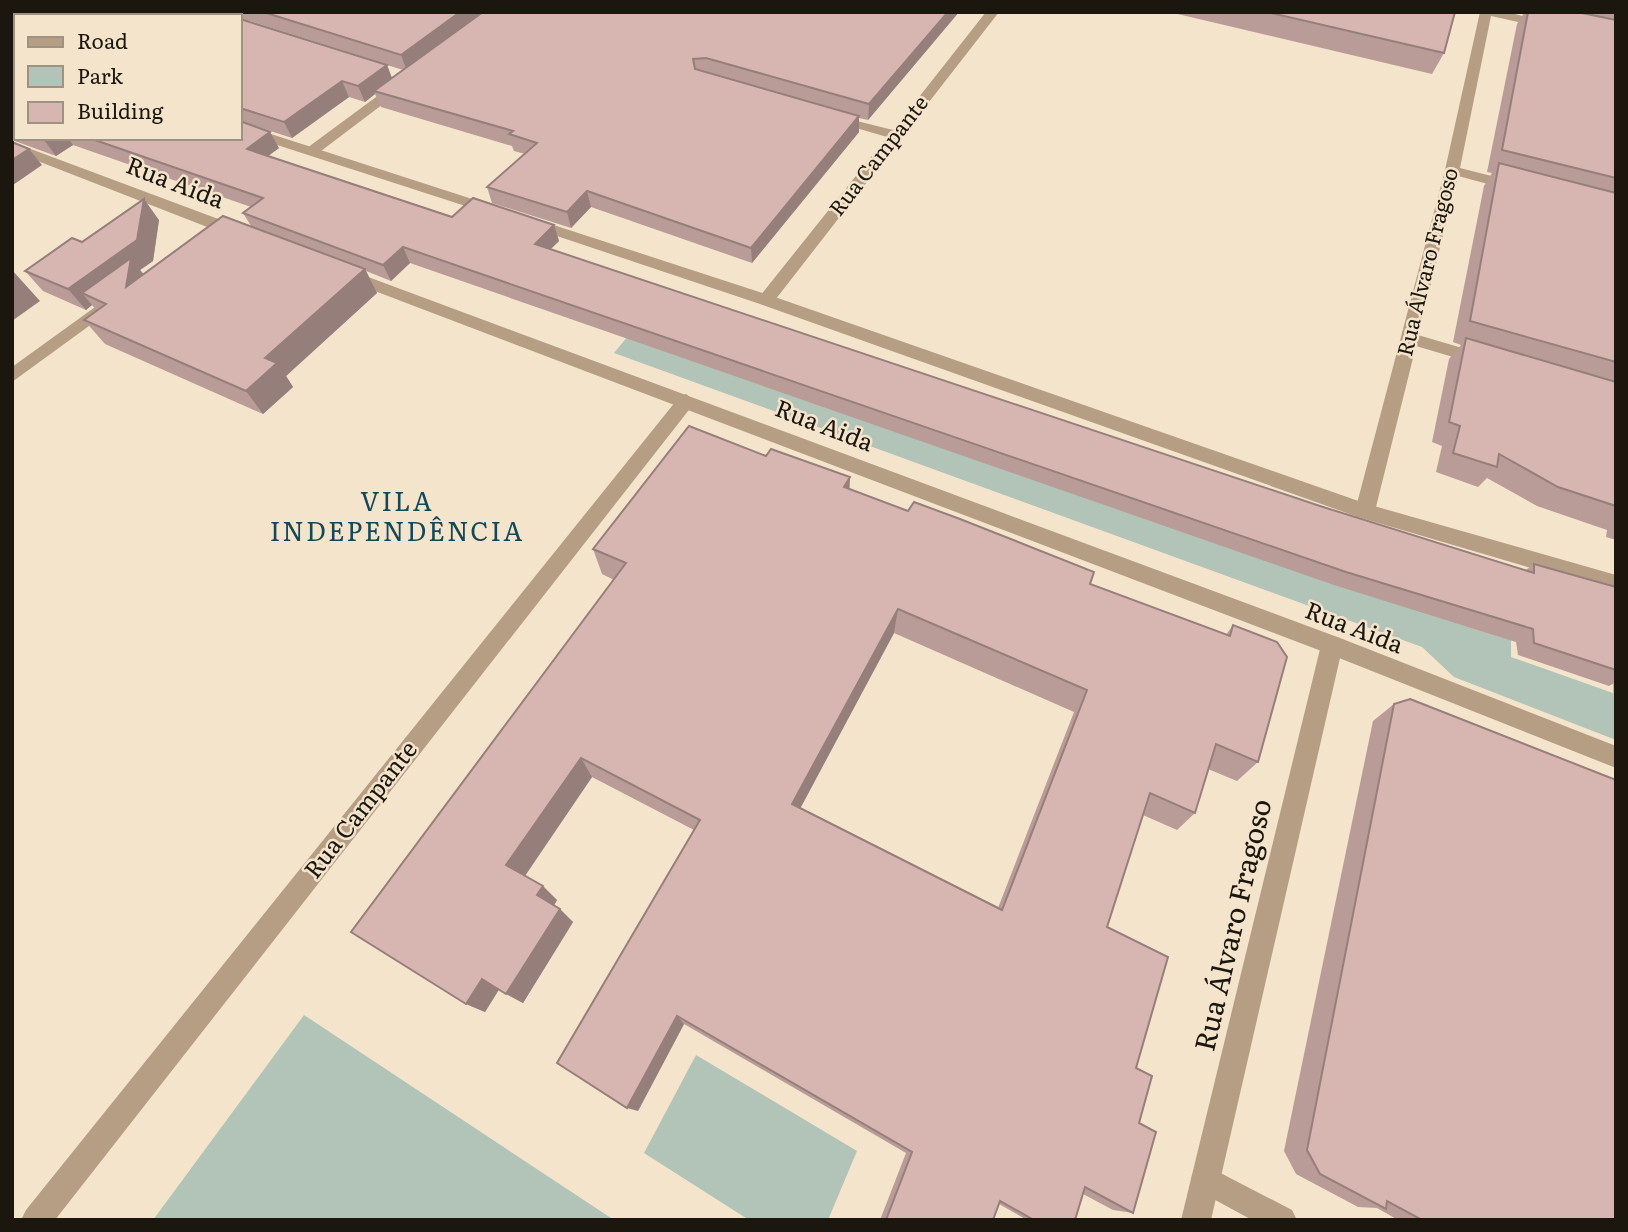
<svg xmlns="http://www.w3.org/2000/svg" width="1628" height="1232" font-family="Literata,serif">
<style>
.green{fill:#b1c4b7}
.lines{fill:none;stroke-linecap:round;stroke-linejoin:round}
.service{fill:#b59e84;fill-rule:evenodd}
.minor{fill:#b59e84;fill-rule:evenodd}
.tertiary{fill:#b59e84;fill-rule:evenodd}
.wall{fill:#b99c97;fill-rule:evenodd}
.shaded-wall{fill:#967f7b}
.building{fill:#d7b5b0;stroke:#967f7b;stroke-width:2;fill-rule:evenodd}
.labels{text-anchor:middle;stroke-width:5;stroke-linejoin:round;paint-order:stroke}
.far-street-label{font-size:21px;fill:#1c170e;stroke:#f4e4cc}
.street-label{font-size:24px;fill:#1c170e;stroke:#f4e4cc}
.neighbourhood-label{font-size:26px;letter-spacing:2px;fill:#134858;stroke:#f4e4cc}
.near-street-label{font-size:28px;fill:#1c170e;stroke:#f4e4cc}
</style>
<rect width="100%" height="100%" fill="#f4e4cc"/>
<g class="green">
<polygon points="661,296 1511,582 1511,657 1613,693 1612,612 1616,613 1616,740 1454,677 1422,647 614,353"/>
<polygon points="304,1015 614,1220 153,1220"/>
<polygon points="696,1055 857,1151 828,1220 749,1220 644,1153"/>
</g>
<g class="lines">
<polygon class="service" points="1332,636 1340,638 1343,645 1211,1220 1181,1220 1321,645 1324,638"/>
<g class="minor">
<polygon points="986,12 999,12 772,304 760,304 760,296 887,137 829,120 829,114 893,130"/>
<polygon points="1480,12 1508,12 1555,25 1549,29 1491,16 1460,168 1519,183 1522,186 1514,191 1458,176 1418,335 1486,355 1489,359 1480,365 1416,346 1375,511 1372,517 1358,517 1355,511 1445,170"/>
<polygon points="395,83 407,86 317,154 307,154 307,148"/>
<polygon points="109,297 117,303 115,307 12,382 12,367"/>
<polygon points="686,394 695,401 692,406 55,1220 21,1220 26,1210 680,396"/>
<polygon points="1205,1165 1292,1210 1297,1220 1252,1220 1195,1189 1191,1179 1195,1169"/>
</g>
<g class="tertiary">
<polygon points="12,53 16,54 16,62 12,61"/>
<polygon points="240,124 500,208 503,211 500,214 490,214 240,133"/>
<polygon points="12,142 245,229 247,233 239,238 233,237 12,151"/>
<polygon points="529,217 772,296 1367,504 1616,575 1616,593 1358,517 760,304 524,225 524,219"/>
<polygon points="344,268 1340,638 1616,746 1616,768 1324,652 338,277 338,269"/>
</g>
</g>
<g class="wall">
<path d="M60 12H959L868 120 859 118V132L752 263 591 207 571 228 492 203 487 187 525 154 514 151 512 146 381 107 375 94 365 102 349 97 292 138 242 122 279 148 268 156 452 217 554 225 559 241 550 249 1320 506 1526 570 1534 564 1616 587V682L1609 686 1518 655 1516 642 1334 585 410 263 391 281 366 271 377 293 286 376 293 387 263 414 105 344 84 320 97 311 92 305 86 310 43 291 25 271 82 242 159 220 153 261 140 270 144 274 251 226 243 213 251 207 73 145 56 156 12 140V72L16 73V138H240V16H71ZM250 21 373 60 248 22ZM387 65 403 70 392 78Z"/>
<polygon points="1169,12 1455,12 1444,53 1432,74"/>
<polygon points="1522,12 1616,12 1616,540 1606,537 1607,530 1537,506 1487,478 1478,487 1436,472 1442,446 1432,442 1449,359 1461,345 1453,342 1484,186 1492,173 1487,172 1517,24 1524,13"/>
<path d="M850 489 1090 584 1226 635 1233 625 1258 762 1237 781 1208 769 1195 813 1177 830 1143 815 1107 927 1136 1068 1139 1123 1133 1213 1113 1210 1083 1194 1075 1220H1027L999 1204 993 1220H880L906 1153 684 1024 638 1111 694 830 592 777 525 876 557 900 554 905 573 922 523 1003 499 990 485 1012 466 1004 614 580 602 574 593 549ZM894 633 1074 712 998 908 800 808Z"/>
<polygon points="1394,704 1616,1220 1398,1220 1377,1208 1358,1207 1296,1174 1284,1151 1373,721"/>
</g>
<g class="shaded-wall">
<polygon points="460,12 486,12 407,71 401,55"/>
<polygon points="948,12 959,12 868,120 869,104"/>
<polygon points="387,65 393,81 374,91 375,94 365,102 358,86"/>
<polygon points="342,81 349,97 292,138 284,122"/>
<polygon points="859,116 859,132 752,263 751,248"/>
<polygon points="270,132 279,148 256,165 247,149"/>
<polygon points="46,138 68,138 73,145 56,156 44,140"/>
<polygon points="29,149 42,165 13,185 12,160"/>
<polygon points="587,191 591,207 571,228 567,212"/>
<polygon points="144,199 159,220 153,261 140,270 149,282 145,312 82,293 92,305 86,310 68,289"/>
<polygon points="554,225 559,241 540,260 535,244"/>
<polygon points="403,247 410,263 391,281 383,265"/>
<polygon points="365,269 377,293 286,376 293,387 263,414 246,391 265,358"/>
<polygon points="12,270 40,301 12,321"/>
<polygon points="850,477 849,504 844,487"/>
<polygon points="898,609 894,633 793,822 792,804"/>
<polygon points="581,758 592,777 522,880 506,865"/>
<polygon points="543,886 557,900 552,909 537,895"/>
<polygon points="560,909 573,922 523,1003 506,994"/>
<polygon points="482,979 499,989 485,1012 466,1004"/>
<polygon points="677,1016 684,1024 638,1111 627,1108"/>
</g>
<g class="building">
<polygon points="100,12 231,12 231,16 111,16"/>
<polygon points="263,12 460,12 401,55"/>
<polygon points="483,12 948,12 869,104 706,58 693,59 695,69 859,116 751,248 587,191 567,212 487,187 537,143 509,134 513,131 374,91"/>
<polygon points="1267,12 1455,12 1444,53"/>
<polygon points="1528,12 1577,12 1616,20 1616,178 1502,150"/>
<polygon points="240,19 387,65 358,86 342,81 284,122 240,108"/>
<polygon points="12,72 16,73 16,130 12,129"/>
<polygon points="240,121 270,132 247,149 452,217 473,198 554,225 535,244 1320,506 1534,573 1534,564 1616,587 1616,670 1534,643 1533,629 1346,572 403,247 383,265 243,213 263,198 89,138 240,138"/>
<polygon points="12,142 29,149 12,160"/>
<polygon points="1499,163 1616,193 1616,362 1470,321"/>
<polygon points="144,199 137,240 68,289 25,271 72,238 82,242"/>
<polygon points="223,216 365,269 265,358 277,363 246,391 84,320 106,304 82,293 131,258 126,287"/>
<polygon points="1466,338 1616,382 1616,506 1558,487 1499,454 1497,467 1453,453 1460,426 1449,422"/>
<path d="M689 426 766 456 771 449 850 477 844 487 908 511 914 502 960 519 1094 572 1090 584 1230 636 1233 625 1277 642 1287 657 1258 762 1216 744 1195 813 1150 793 1107 927 1168 957 1136 1068 1152 1076 1139 1123 1156 1132 1133 1213 1085 1187 1075 1220H1034L1000 1201 993 1220H886L912 1152 677 1016 627 1108 557 1063 700 820 581 758 506 865 543 886 537 895 560 909 506 994 482 979 466 1004 351 932 626 563 593 549ZM898 609 1087 690 1002 910 792 804Z"/>
<polygon points="1410,699 1616,780 1616,1220 1422,1220 1387,1201 1386,1209 1320,1174 1307,1150 1394,704"/>
</g>
<g class="labels">
<g class="far-street-label">
<text transform="translate(879 156) rotate(-52)" y="7">Rua Campante</text>
<text transform="translate(1428 262) rotate(-76)" y="7">Rua Álvaro Fragoso</text>
</g>
<g class="street-label">
<text transform="translate(175 183) rotate(21)" y="8">Rua Aida</text>
<text transform="translate(824 426) rotate(21)" y="8">Rua Aida</text>
<text transform="translate(1354 628) rotate(21)" y="8">Rua Aida</text>
<text transform="translate(361 810) rotate(-52)" y="8">Rua Campante</text>
</g>
<g class="neighbourhood-label">
<text x="397" y="511">VILA<tspan x="397" dy="30">INDEPENDÊNCIA</tspan></text>
</g>
<g class="near-street-label">
<text transform="translate(1233 925) rotate(-77)" y="10">Rua Álvaro Fragoso</text>
</g>
</g>
<rect width="1628" height="1232" fill="none" stroke="#1c170e" stroke-width="28"/>
<rect x="14" y="14" width="228" height="126" fill="#f4e4cc" stroke="#9e9280" stroke-width="2"/>
<rect x="28" y="37" width="35" height="10" fill="#b59e84" stroke="#9e9280" stroke-width="2"/>
<text x="77" y="49" font-size="21" fill="#1c170e">Road</text>
<rect x="28" y="66" width="35" height="21" fill="#b1c4b7" stroke="#9e9280" stroke-width="2"/>
<text x="77" y="84" font-size="21" fill="#1c170e">Park</text>
<rect x="28" y="102" width="35" height="21" fill="#d7b5b0" stroke="#9e9280" stroke-width="2"/>
<text x="77" y="119" font-size="21" fill="#1c170e">Building</text>
</svg>
